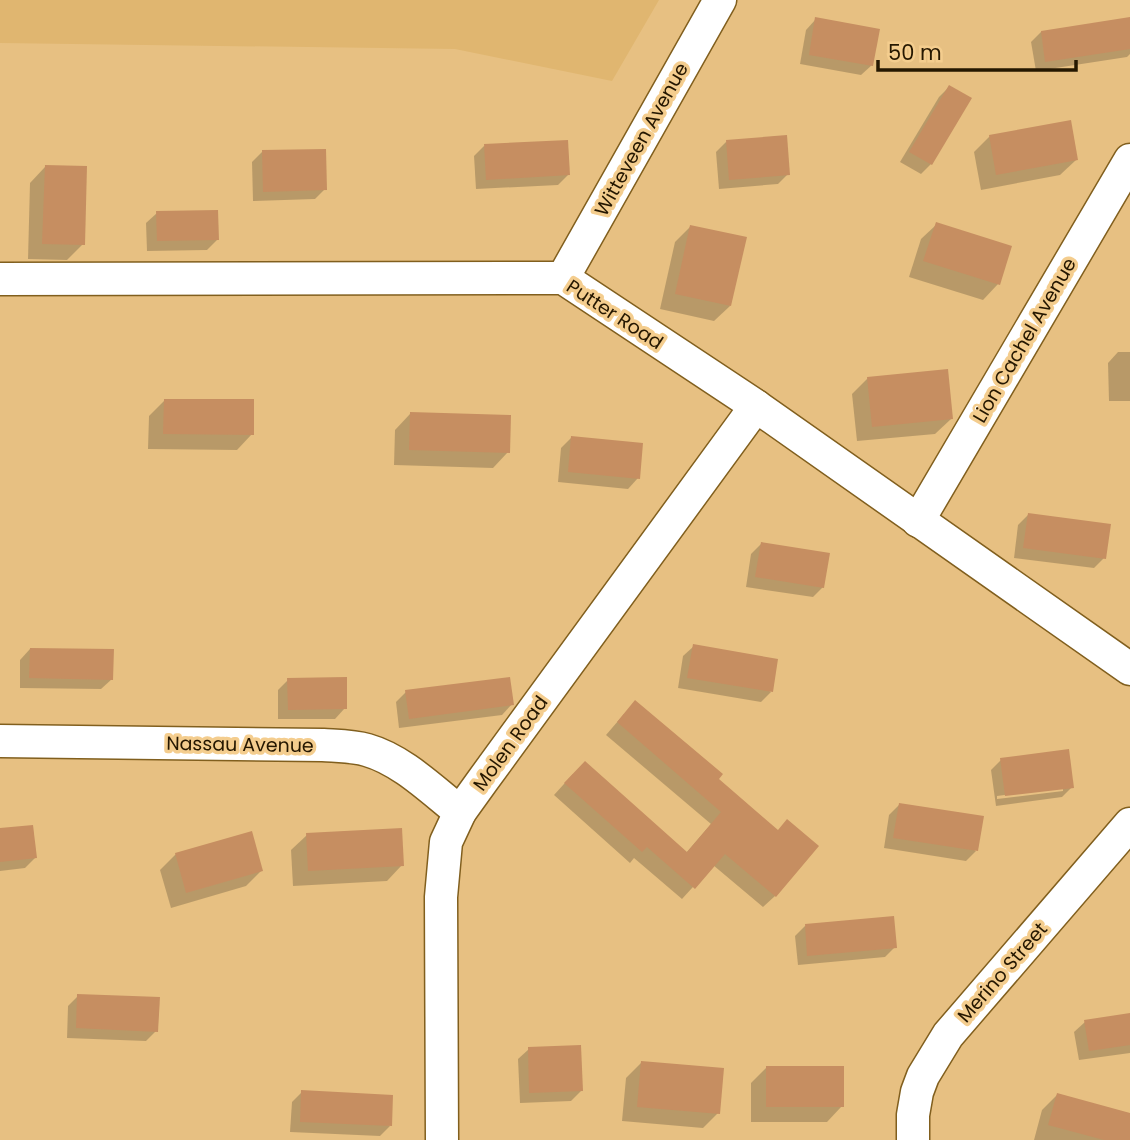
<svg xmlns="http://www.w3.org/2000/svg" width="1130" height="1140" font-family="Poppins,sans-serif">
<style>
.built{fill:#e0b670}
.shadow{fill:#0003;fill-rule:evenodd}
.building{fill:#c68e61}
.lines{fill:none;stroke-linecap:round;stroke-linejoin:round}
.minor-casing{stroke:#815f1e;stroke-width:35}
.minor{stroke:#fff;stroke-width:32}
.labels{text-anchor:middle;stroke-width:7;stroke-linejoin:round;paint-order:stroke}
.street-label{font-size:19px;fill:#251700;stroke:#f4cd8e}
</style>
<rect width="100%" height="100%" fill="#e7c082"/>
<polygon class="built" points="0,0 659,0 612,81 455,49 0,43"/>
<g class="shadow">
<polygon points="816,19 872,65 861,75 800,64 806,30"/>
<polygon points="1130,19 1130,54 1127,57 1036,71 1031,42 1041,32"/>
<polygon points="949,87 931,164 921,174 900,162 939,97"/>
<polygon points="990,136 1076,160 1060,175 981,190 974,152"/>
<polygon points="726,142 788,174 778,184 719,189 716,152"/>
<polygon points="484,146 568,175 558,185 476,189 474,156"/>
<polygon points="262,152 325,189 315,199 253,201 252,162"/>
<polygon points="45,167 83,244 67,260 28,259 30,183"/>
<polygon points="157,213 217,240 207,250 147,251 146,223"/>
<polygon points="937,224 1010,247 998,284 983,300 909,277 921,239"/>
<polygon points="690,227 730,306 714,321 660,309 675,242"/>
<polygon points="1118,352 1130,352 1130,401 1109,401 1108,363"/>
<polygon points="868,378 951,419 935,434 857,441 852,394"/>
<polygon points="164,401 252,434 237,450 148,449 149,416"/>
<polygon points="410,414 508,452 493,468 394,465 395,430"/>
<polygon points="571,438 638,478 628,489 558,482 561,448"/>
<polygon points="1028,515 1104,558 1094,568 1014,558 1018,525"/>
<polygon points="761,544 823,587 813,597 746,587 751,554"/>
<polygon points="694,646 771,692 761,702 678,688 683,656"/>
<polygon points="30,649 112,679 101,689 20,688 20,660"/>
<polygon points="288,680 345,708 335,719 278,719 278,690"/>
<polygon points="406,692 512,704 502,715 399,728 396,702"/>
<polygon points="624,714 716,779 777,832 775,896 763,907 713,865 682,899 634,858 630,863 554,795 573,774 686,853 711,824 606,735"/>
<path d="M1001 760 1072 787 1062 797 996 806 991 770ZM1063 787V791L997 799V796Z"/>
<polygon points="899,805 976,851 966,861 884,848 889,815"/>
<polygon points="0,830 35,858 25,868 0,871"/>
<polygon points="307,835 402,865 387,881 293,886 291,850"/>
<polygon points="176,854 261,871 246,886 171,908 160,870"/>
<polygon points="805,926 895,947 885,957 798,965 795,936"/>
<polygon points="78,996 156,1031 146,1041 67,1038 68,1006"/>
<polygon points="1130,1015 1130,1053 1079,1060 1074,1032 1085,1022"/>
<polygon points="529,1049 581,1091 571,1101 520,1103 518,1059"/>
<polygon points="641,1063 718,1113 703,1128 622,1121 626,1078"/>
<polygon points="766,1068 842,1106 827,1122 751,1122 751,1083"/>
<polygon points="302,1092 390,1126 380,1136 290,1132 292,1102"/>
<polygon points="1057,1095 1130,1115 1130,1140 1034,1140 1042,1110"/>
</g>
<g class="building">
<polygon points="815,17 880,29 873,66 809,55"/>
<polygon points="1130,17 1130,49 1045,62 1041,31"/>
<polygon points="949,85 972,98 932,165 909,152"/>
<polygon points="1071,120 1078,160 996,175 989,135"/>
<polygon points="787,135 790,175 729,180 726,140"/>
<polygon points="568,140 570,175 486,180 484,144"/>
<polygon points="326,149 327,190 263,192 262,150"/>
<polygon points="45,165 87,166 85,245 42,244"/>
<polygon points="218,210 219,240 157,241 156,211"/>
<polygon points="936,222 1012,246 1000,285 923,261"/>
<polygon points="690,225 747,237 731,306 675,294"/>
<polygon points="948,369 953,419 872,427 867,377"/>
<polygon points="164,399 254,399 254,435 163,434"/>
<polygon points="410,412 511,415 510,453 409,450"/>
<polygon points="571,436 643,443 640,479 568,472"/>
<polygon points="1028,513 1111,524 1106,559 1023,548"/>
<polygon points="761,542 830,553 824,588 755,577"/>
<polygon points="693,644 778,659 773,692 687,678"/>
<polygon points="30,648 114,649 113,680 29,678"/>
<polygon points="347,677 347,709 288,710 287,678"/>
<polygon points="510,677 514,705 409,719 405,690"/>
<polygon points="635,700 723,774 719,779 778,830 787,819 819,846 776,897 725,854 695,889 647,847 642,852 564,783 585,761 687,852 721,812 617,722"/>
<polygon points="1069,749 1074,788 1005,796 1000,758"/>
<polygon points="899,803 984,816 978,851 893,838"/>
<polygon points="33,825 37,858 0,862 0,828"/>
<polygon points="402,828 404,866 308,871 306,833"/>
<polygon points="252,831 263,871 186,893 175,853"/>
<polygon points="894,916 897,948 807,956 805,924"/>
<polygon points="77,994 160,997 158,1032 76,1028"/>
<polygon points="1130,1013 1130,1045 1089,1051 1084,1020"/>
<polygon points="581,1045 583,1091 529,1093 528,1047"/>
<polygon points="641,1061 724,1068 720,1114 637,1107"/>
<rect x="766" y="1066" width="78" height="41"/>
<polygon points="301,1090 393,1095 392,1126 300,1122"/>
<polygon points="1057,1093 1130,1113 1130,1140 1104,1140 1048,1125"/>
</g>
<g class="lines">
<g class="minor-casing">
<g id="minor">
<polyline points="563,278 720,0"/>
<polyline points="0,279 563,278 756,406 1130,669"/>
<polyline points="918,521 1130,160"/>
<path d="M0 741 323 745C337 746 353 746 367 750 402 760 432 790 460 812"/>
<polyline points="442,1140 441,897 446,842 460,812 483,780 756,406"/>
<polyline points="913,1140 913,1115 917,1092 923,1076 948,1035 1130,824"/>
</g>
</g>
<use href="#minor" class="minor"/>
</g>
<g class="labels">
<g class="street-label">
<text transform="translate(641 139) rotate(-61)" y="7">Witteveen Avenue</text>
<text transform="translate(615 314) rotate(33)" y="7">Putter Road</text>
<text transform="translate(1024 340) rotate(-60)" y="7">Lion Cachel Avenue</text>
<text transform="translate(510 743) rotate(-54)" y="7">Molen Road</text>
<text transform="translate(240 744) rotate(1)" y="7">Nassau Avenue</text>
<text transform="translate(1002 972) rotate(-49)" y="7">Merino Street</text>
</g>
</g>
<path d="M878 60v10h198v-10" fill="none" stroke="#251700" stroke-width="3.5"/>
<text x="888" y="60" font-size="21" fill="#251700" stroke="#f4cd8e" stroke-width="5" paint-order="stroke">50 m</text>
</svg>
